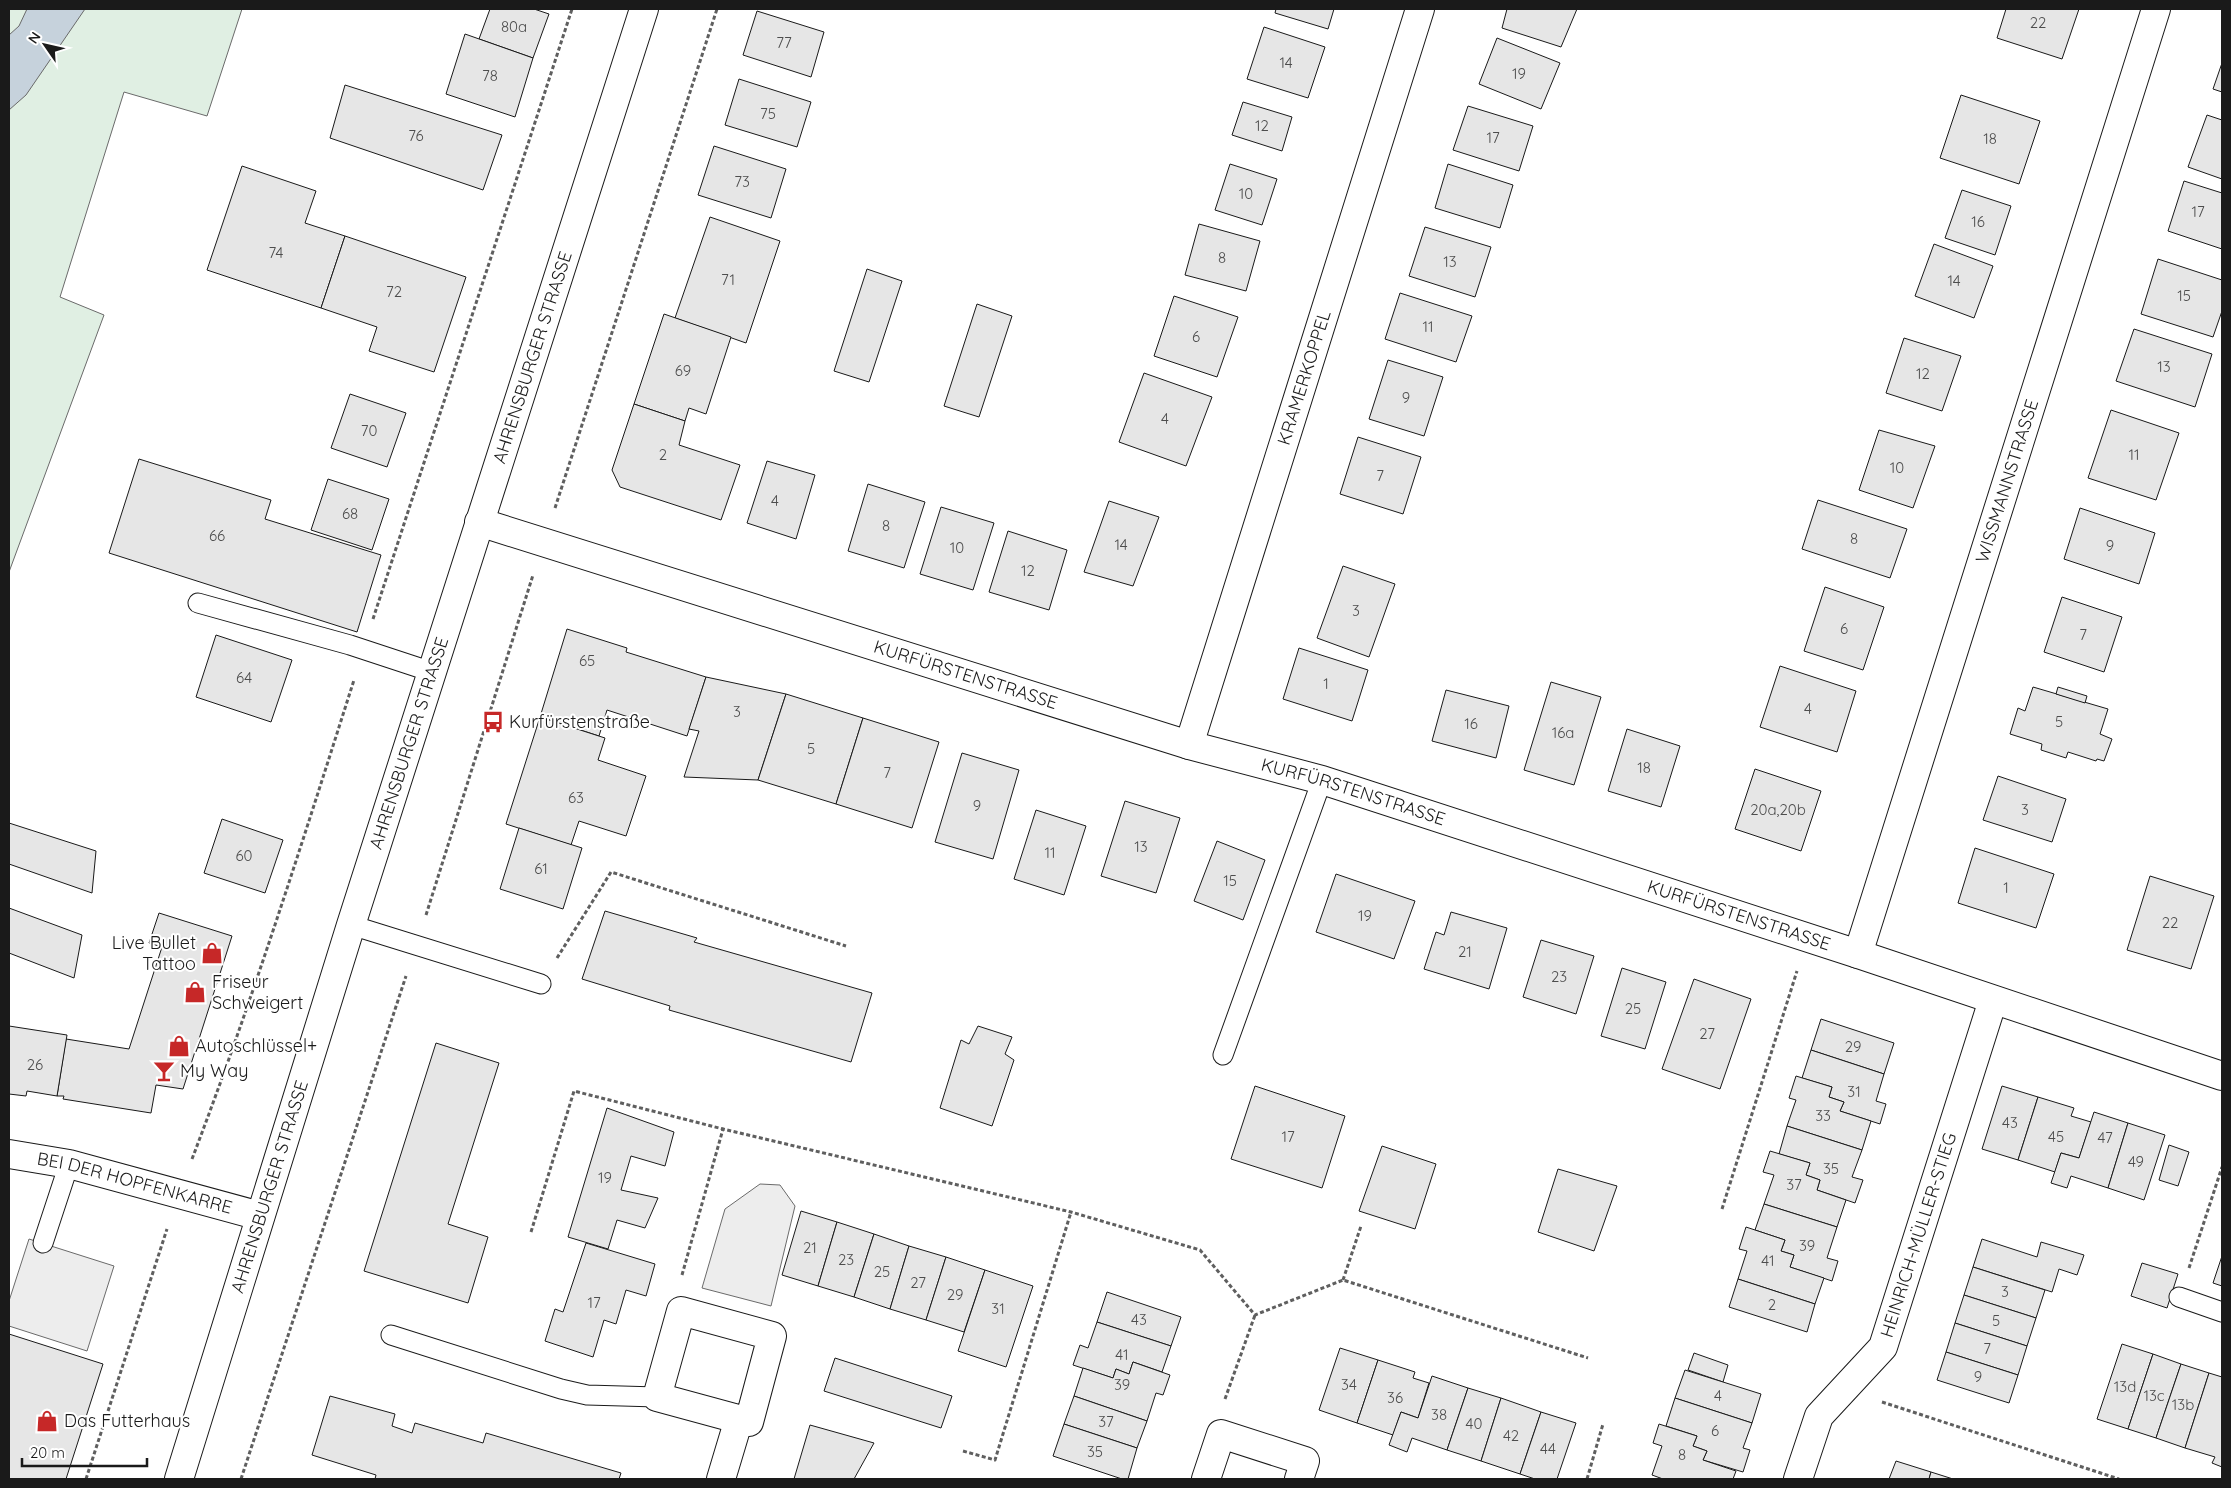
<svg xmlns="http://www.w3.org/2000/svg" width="2231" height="1488" font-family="Quicksand,sans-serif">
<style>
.green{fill:#e0efe3;stroke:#6a6a6a}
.parking{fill:#ededed;stroke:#6a6a6a}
.water{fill:#c6d2dc;stroke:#6a6a6a}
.building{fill:#e6e6e6;stroke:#1a1a1a}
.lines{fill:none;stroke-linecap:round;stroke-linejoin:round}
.lane-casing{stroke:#1a1a1a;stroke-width:21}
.street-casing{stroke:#1a1a1a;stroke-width:30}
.primary-casing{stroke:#1a1a1a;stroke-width:30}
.path{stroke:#5f5f5f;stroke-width:3;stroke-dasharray:4 2.5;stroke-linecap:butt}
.lane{stroke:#fff;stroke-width:19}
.street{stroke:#fff;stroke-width:28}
.primary{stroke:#fff;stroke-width:28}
.labels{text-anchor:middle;stroke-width:4;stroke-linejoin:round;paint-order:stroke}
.number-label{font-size:15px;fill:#4d4d4d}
.street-label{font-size:18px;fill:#1a1a1a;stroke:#fff}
.poi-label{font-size:18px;fill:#1a1a1a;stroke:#fff;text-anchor:start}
</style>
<rect width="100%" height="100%" fill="#fff"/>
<polygon class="green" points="9,9 242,9 207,116 124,92 60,297 104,315 9,572"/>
<g class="parking">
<polygon points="760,1184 780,1185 795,1206 771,1306 702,1288 725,1209"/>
<polygon points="29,1239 114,1266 87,1351 9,1326 9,1301"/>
</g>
<polygon class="water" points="27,9 85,9 26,95 9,110 9,35 19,26"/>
<g class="building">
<polygon points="490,9 534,9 549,14 533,58 479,39"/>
<polygon points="1276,9 1334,9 1328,29 1275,13"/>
<polygon points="1507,9 1577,9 1561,47 1502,28"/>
<polygon points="2006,9 2079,9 2062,59 1997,38"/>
<polygon points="757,11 824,32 811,77 743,55"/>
<polygon points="1264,27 1325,47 1308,98 1247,79"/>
<polygon points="465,34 533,58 515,117 446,94"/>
<polygon points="1497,38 1560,63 1541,109 1479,84"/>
<polygon points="2222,63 2222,92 2213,89"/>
<polygon points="739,79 811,102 797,147 725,125"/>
<polygon points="345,85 502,135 483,190 330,138"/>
<polygon points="1961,95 2040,121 2019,184 1940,158"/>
<polygon points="1243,102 1292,117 1282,151 1232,135"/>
<polygon points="1468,106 1533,126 1519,171 1453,150"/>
<polygon points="2207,115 2222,120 2222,179 2188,167"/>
<polygon points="714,146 786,169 771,218 698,195"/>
<polygon points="1230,164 1277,179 1262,225 1215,210"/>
<polygon points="1448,164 1513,185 1500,228 1435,208"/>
<polygon points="242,166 316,191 305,223 345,236 321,308 207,270"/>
<polygon points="2184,181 2222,193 2222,249 2168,231"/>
<polygon points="1962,190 2011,206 1995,255 1945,238"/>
<polygon points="710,217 780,241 746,343 675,318"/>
<polygon points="1199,224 1260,241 1246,291 1185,275"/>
<polygon points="1425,227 1491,247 1475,297 1409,276"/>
<polygon points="345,236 466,277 434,372 369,351 377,327 321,308"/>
<polygon points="1934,244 1993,266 1974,318 1915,296"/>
<polygon points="2158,259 2222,280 2222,311 2213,337 2141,314"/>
<polygon points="867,269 902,281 869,382 834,371"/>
<polygon points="1400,293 1472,316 1456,362 1385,339"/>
<polygon points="1174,296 1238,317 1217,377 1154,356"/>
<polygon points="977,304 1012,316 979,417 944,406"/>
<polygon points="664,314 731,337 706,414 689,408 685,421 634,404"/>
<polygon points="2134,329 2212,354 2195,407 2116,381"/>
<polygon points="1904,338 1961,356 1942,411 1886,393"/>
<polygon points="1388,360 1443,377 1424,436 1369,419"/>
<polygon points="1144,373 1212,397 1186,466 1119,442"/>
<polygon points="350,394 406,413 387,467 331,448"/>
<polygon points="634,404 685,421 679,445 740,465 721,520 620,487 612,470"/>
<polygon points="2111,410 2179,433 2156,500 2088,478"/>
<polygon points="1879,430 1935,446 1913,508 1859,490"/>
<polygon points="1358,437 1421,457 1403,514 1340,494"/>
<polygon points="139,459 271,500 265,519 381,555 357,632 109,553"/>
<polygon points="767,461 815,475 796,539 747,523"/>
<polygon points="328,479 389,499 372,550 311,530"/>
<polygon points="868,484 925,502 904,568 848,551"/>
<polygon points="1818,500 1907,529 1890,578 1802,549"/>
<polygon points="1109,501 1159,517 1133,586 1084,572"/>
<polygon points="941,507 994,523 973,590 920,574"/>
<polygon points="2080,508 2155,533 2139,584 2064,559"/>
<polygon points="1008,531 1067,550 1049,610 989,592"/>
<polygon points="1343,566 1395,584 1369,657 1317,638"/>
<polygon points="1825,587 1884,607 1863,670 1804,651"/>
<polygon points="2062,597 2122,617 2104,672 2044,652"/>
<polygon points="567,629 627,648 626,652 706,677 687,736 607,710 599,736 540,717"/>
<polygon points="216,635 292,660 271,722 196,697"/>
<polygon points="1299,648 1368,670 1352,721 1283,699"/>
<polygon points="1780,666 1856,691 1837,752 1760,727"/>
<polygon points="706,677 786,694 758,780 684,777 699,731 689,729"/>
<polygon points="1551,682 1601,697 1574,785 1524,770"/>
<polygon points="2033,687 2108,709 2100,734 2112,739 2104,761 2097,759 2096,761 2068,752 2066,758 2041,750 2042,744 2010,734 2018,708 2025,711"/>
<polygon points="2058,687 2087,696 2085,703 2056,694"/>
<polygon points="1446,690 1509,706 1496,758 1432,741"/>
<polygon points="786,694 863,718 836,804 758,780"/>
<polygon points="540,717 605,738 598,760 646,776 626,836 579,821 571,845 506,824"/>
<polygon points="863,718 939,742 912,828 836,804"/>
<polygon points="1627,729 1680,746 1661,807 1608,791"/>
<polygon points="962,753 1019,770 993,859 935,842"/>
<polygon points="1755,769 1821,791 1801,851 1735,829"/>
<polygon points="1998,776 2066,799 2052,842 1983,820"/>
<polygon points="1125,801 1180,818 1156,893 1101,876"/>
<polygon points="1036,810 1086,826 1064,895 1014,879"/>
<polygon points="222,819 283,840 265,893 204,873"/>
<polygon points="9,823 96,851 92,893 9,864"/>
<polygon points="519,828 582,848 563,909 500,889"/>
<polygon points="1217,841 1265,860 1243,920 1194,901"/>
<polygon points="1975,848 2054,874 2036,928 1958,903"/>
<polygon points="1336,874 1415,901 1394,959 1316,932"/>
<polygon points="2150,876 2214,896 2191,969 2127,950"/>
<polygon points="9,908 82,935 74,978 9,953"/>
<polygon points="605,911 697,938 694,942 872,993 851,1062 669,1010 670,1006 582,979"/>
<polygon points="1451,912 1507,928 1489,989 1424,969 1436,932 1444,935"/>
<polygon points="159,913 232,936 183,1089 156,1085 151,1113 63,1099 64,1096 57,1096 66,1039 129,1049 162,947 149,943"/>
<polygon points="1541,940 1594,956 1576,1014 1523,997"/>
<polygon points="1622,968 1666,982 1645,1049 1601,1036"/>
<polygon points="1694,979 1751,999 1720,1089 1662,1069"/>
<polygon points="1821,1019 1894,1043 1884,1074 1811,1050"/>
<polygon points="9,1026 67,1035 57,1096 27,1091 26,1096 9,1094"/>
<polygon points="978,1026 1012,1037 1005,1054 1014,1060 992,1126 940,1108 961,1040 969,1044"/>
<polygon points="436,1043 499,1063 448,1224 488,1237 468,1303 364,1271"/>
<polygon points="1811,1050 1884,1074 1876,1101 1886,1104 1880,1124 1840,1111 1844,1102 1829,1097 1832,1087 1802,1078"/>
<polygon points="1796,1076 1832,1087 1829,1097 1844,1102 1840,1111 1871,1121 1862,1150 1787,1126 1796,1100 1789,1098"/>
<polygon points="1255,1086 1345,1116 1322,1188 1231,1159"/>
<polygon points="2002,1086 2038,1097 2018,1160 1982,1149"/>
<polygon points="2038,1097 2074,1108 2071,1116 2091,1122 2079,1158 2061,1153 2055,1172 2018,1160"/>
<polygon points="607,1108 674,1132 665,1166 631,1156 621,1190 658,1198 645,1228 617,1220 608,1249 568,1237"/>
<polygon points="2094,1112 2128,1123 2108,1188 2071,1176 2067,1188 2051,1183 2061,1153 2079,1158"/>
<polygon points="2128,1123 2165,1135 2144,1200 2108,1188"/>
<polygon points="1787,1126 1862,1150 1852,1177 1863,1180 1855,1203 1817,1190 1820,1180 1806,1175 1810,1163 1779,1154"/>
<polygon points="2169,1145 2189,1152 2178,1186 2159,1180"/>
<polygon points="1382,1146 1436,1164 1415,1229 1359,1211"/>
<polygon points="1770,1151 1810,1163 1806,1175 1820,1180 1817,1190 1846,1200 1837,1227 1764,1204 1774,1175 1763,1172"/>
<polygon points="1558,1169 1617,1186 1594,1251 1538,1232"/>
<polygon points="1764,1204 1837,1227 1827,1258 1838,1261 1832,1281 1790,1267 1794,1255 1781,1251 1785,1240 1755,1230"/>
<polygon points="801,1211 837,1222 818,1286 782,1275"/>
<polygon points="837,1222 874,1234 854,1297 818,1286"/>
<polygon points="1746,1227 1785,1240 1781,1251 1794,1255 1790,1267 1824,1278 1815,1304 1738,1279 1747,1251 1739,1249"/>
<polygon points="874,1234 909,1246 890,1309 854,1297"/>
<polygon points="1982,1239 2037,1257 2041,1242 2084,1255 2077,1275 2059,1269 2052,1292 1973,1267"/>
<polygon points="586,1243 655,1264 646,1296 626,1290 616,1324 604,1320 593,1357 545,1341 555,1309 563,1312"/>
<polygon points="909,1246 946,1257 926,1320 890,1309"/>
<polygon points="2222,1256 2222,1286 2213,1283"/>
<polygon points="946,1257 985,1270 964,1332 926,1320"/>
<polygon points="2142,1263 2178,1274 2167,1308 2131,1296"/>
<polygon points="1973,1267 2045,1290 2036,1318 1964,1295"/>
<polygon points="985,1270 1033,1286 1006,1367 958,1351"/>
<polygon points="1738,1279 1815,1304 1807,1332 1729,1307"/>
<polygon points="1107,1292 1181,1317 1171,1346 1097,1322"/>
<polygon points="1964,1295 2036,1318 2027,1346 1955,1323"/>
<polygon points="1097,1322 1171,1346 1162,1372 1133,1362 1129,1374 1116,1369 1113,1378 1073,1365 1080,1345 1088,1348"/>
<polygon points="1955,1323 2027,1346 2018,1375 1946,1352"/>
<polygon points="9,1334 103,1364 66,1479 9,1479"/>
<polygon points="2122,1344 2153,1354 2128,1429 2097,1419"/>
<polygon points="1340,1348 1378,1360 1357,1423 1319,1410"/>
<polygon points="1946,1352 2018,1375 2009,1403 1937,1380"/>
<polygon points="1694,1353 1728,1365 1723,1382 1688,1370"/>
<polygon points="2153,1354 2181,1364 2156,1438 2128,1429"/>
<polygon points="835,1358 952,1396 941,1428 824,1391"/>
<polygon points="1378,1360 1415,1372 1413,1378 1429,1383 1418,1418 1401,1412 1393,1435 1357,1423"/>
<polygon points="1133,1362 1170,1375 1163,1395 1156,1393 1147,1421 1074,1396 1083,1368 1113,1378 1116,1369 1129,1374"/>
<polygon points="2181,1364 2209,1373 2185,1448 2156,1438"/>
<polygon points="1685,1370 1761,1394 1752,1423 1675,1398"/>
<polygon points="2209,1373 2222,1377 2222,1467 2212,1463 2215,1457 2185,1448"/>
<polygon points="1432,1376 1468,1388 1447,1450 1412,1438 1407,1452 1389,1445 1401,1412 1418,1418"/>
<polygon points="1468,1388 1501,1398 1481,1461 1447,1450"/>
<polygon points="330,1396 395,1414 392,1426 412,1433 415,1423 483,1443 486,1433 621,1473 619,1479 375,1479 376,1475 312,1455"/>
<polygon points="1074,1396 1147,1421 1137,1448 1064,1424"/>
<polygon points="1501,1398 1541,1412 1520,1474 1481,1461"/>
<polygon points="1675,1398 1752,1423 1743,1448 1750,1450 1743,1472 1703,1460 1707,1451 1693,1446 1697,1436 1666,1426"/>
<polygon points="1541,1412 1576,1423 1557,1479 1535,1479 1520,1474"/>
<polygon points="1064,1424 1137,1448 1128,1479 1122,1479 1053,1456"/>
<polygon points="1659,1424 1697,1436 1693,1446 1707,1451 1703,1460 1736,1471 1733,1479 1663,1479 1652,1475 1662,1446 1653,1443"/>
<polygon points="810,1425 874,1443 854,1479 794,1479"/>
<polygon points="1896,1461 1931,1472 1929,1479 1889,1479"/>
<polygon points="1931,1472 1953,1479 1929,1479"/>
</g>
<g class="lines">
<g class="lane-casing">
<g id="lane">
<polyline points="198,603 350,645 432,672"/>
<polyline points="351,925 541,984"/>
<polyline points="1223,1055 1322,780"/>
<polyline points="43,1243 69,1164"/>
<polyline points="2179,1297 2222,1312"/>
<polyline points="391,1335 561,1389 587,1395 657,1397"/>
</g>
</g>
<g class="street-casing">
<g id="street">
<path id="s1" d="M479 522 1189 745 1322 780 1858 954 2222 1076"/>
<path id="s2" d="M1189 745 1420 9"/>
<path id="s3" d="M1858 954 2156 9"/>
<path id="s4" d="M9 1154 69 1164 260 1216"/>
<polygon points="681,1311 772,1336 749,1422 657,1397"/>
<polyline points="721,1479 739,1419"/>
<polyline points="1206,1479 1221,1434 1305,1461 1299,1479"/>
<path id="s5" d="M1798 1479 1819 1416 1883 1347 1993 1000"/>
</g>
</g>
<g class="primary-casing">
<g id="primary">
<path id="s6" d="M179 1479 351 925 644 9"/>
</g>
</g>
<g class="path">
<polyline points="555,508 717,9"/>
<polyline points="373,619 572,9"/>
<polyline points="426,915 533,575"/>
<polyline points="557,958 611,872 846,946"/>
<path d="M192 1159C252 1002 303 840 354 680"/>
<polyline points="1722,1209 1797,971"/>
<polyline points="531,1232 574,1091 723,1129"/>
<polyline points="2189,1268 2222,1167"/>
<polyline points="682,1275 723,1129 1071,1212 1200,1250 1255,1315 1343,1280 1588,1358"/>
<polyline points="1343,1280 1361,1226"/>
<polyline points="1225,1399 1255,1315"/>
<polyline points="1882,1402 2119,1479"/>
<polyline points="963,1451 995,1460 1071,1212"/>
<polyline points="86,1479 167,1229"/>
<polyline points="241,1479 406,976"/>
<polyline points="1587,1479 1603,1424"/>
</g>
<use href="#lane" class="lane"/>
<use href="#street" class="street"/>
<use href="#primary" class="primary"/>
</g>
<defs>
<g id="bus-bare" transform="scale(1.725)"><path d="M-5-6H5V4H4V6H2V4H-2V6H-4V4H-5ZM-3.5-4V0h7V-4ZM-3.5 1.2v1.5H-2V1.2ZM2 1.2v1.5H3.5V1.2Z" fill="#c62828" stroke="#fff" stroke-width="2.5" paint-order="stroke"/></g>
<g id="shop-bare" transform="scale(1.725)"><path d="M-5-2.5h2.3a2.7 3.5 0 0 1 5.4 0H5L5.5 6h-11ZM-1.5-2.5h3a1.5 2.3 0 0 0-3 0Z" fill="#c62828" stroke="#fff" stroke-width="2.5" paint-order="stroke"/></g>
<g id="bar-bare" transform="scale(1.725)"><path d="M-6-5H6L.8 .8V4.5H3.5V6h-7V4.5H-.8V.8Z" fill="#c62828" stroke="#fff" stroke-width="2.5" paint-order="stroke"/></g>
</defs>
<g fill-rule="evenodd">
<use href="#bus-bare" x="493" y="722"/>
<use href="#shop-bare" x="212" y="953"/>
<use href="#shop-bare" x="195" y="992"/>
<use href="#shop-bare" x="179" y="1046"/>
<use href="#bar-bare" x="164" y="1071"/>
<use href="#shop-bare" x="47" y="1421"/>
</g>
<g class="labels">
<g class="number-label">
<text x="2038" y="28">22</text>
<text x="514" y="32">80a</text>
<text x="784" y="48">77</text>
<text x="1286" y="68">14</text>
<text x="1519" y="79">19</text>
<text x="490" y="81">78</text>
<text x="768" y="119">75</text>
<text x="1262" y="131">12</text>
<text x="416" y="141">76</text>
<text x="1493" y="143">17</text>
<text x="1990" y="144">18</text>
<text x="742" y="187">73</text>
<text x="1246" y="199">10</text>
<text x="2198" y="217">17</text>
<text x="1978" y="227">16</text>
<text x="276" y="258">74</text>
<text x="1222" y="263">8</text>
<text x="1450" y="267">13</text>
<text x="728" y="285">71</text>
<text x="1954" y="286">14</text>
<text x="394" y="297">72</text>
<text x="2184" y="301">15</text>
<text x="1428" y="332">11</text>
<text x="1196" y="342">6</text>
<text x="2164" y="372">13</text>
<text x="683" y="376">69</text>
<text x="1923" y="379">12</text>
<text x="1406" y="403">9</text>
<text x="1165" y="424">4</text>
<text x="369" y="436">70</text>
<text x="663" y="460">2</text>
<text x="2134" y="460">11</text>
<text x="1897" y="473">10</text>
<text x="1380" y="481">7</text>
<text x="775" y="506">4</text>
<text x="350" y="519">68</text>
<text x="886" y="531">8</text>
<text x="217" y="541">66</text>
<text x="1854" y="544">8</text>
<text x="1121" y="550">14</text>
<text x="2110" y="551">9</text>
<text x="957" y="553">10</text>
<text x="1028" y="576">12</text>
<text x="1356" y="616">3</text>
<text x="1844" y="634">6</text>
<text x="2083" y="640">7</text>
<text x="587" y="666">65</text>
<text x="244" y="683">64</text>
<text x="1326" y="689">1</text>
<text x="1808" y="714">4</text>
<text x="737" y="717">3</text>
<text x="2059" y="727">5</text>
<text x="1471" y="729">16</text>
<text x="1563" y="738">16a</text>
<text x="811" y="754">5</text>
<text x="1644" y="773">18</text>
<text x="887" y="778">7</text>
<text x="576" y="803">63</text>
<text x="977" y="811">9</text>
<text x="1778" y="815">20a,20b</text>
<text x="2025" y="815">3</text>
<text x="1141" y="852">13</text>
<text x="1050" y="858">11</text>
<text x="244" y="861">60</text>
<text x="541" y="874">61</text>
<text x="1230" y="886">15</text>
<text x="2006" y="893">1</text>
<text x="1365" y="921">19</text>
<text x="2170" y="928">22</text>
<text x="1465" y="957">21</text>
<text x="1559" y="982">23</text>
<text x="1633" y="1014">25</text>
<text x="1707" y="1039">27</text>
<text x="1853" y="1052">29</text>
<text x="35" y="1070">26</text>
<text x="1854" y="1097">31</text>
<text x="1823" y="1121">33</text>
<text x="2010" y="1128">43</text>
<text x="1288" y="1142">17</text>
<text x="2056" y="1142">45</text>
<text x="2105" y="1143">47</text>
<text x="2136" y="1167">49</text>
<text x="1831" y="1174">35</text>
<text x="605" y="1183">19</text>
<text x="1794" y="1190">37</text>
<text x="1807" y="1251">39</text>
<text x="810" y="1253">21</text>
<text x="846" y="1265">23</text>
<text x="1768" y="1266">41</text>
<text x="882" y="1277">25</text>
<text x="918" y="1288">27</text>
<text x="2005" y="1297">3</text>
<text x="955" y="1300">29</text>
<text x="594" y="1308">17</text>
<text x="1772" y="1310">2</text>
<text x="998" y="1314">31</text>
<text x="1139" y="1325">43</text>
<text x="1996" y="1326">5</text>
<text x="1987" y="1354">7</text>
<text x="1122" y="1360">41</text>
<text x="1978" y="1382">9</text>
<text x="1122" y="1390">39</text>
<text x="1349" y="1390">34</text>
<text x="2125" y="1392">13d</text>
<text x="1718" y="1401">4</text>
<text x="2154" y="1401">13c</text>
<text x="1395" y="1403">36</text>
<text x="2183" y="1410">13b</text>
<text x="1439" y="1420">38</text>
<text x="1106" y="1427">37</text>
<text x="1474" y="1429">40</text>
<text x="1715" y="1436">6</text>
<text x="1511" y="1441">42</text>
<text x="1548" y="1454">44</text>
<text x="1095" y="1457">35</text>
<text x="1682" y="1460">8</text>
</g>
<g class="street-label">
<text dy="6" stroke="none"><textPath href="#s6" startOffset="1176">AHRENSBURGER STRASSE</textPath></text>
<text dy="6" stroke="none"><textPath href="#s2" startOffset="385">KRAMERKOPPEL</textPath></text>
<text dy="6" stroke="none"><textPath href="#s3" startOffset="496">WISSMANNSTRASSE</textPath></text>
<text dy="6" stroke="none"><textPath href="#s1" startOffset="510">KURFÜRSTENSTRASSE</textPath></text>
<text dy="6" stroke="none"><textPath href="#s6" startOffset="771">AHRENSBURGER STRASSE</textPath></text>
<text dy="6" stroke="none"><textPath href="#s1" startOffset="915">KURFÜRSTENSTRASSE</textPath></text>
<text dy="6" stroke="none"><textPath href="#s1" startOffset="1320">KURFÜRSTENSTRASSE</textPath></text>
<text dy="6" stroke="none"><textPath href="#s4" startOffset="129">BEI DER HOPFENKARRE</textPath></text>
<text dy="6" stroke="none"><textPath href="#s6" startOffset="306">AHRENSBURGER STRASSE</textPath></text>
<text dy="6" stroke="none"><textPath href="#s5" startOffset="278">HEINRICH-MÜLLER-STIEG</textPath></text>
</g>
<g class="poi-label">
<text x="509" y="728">Kurfürstenstraße</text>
<text x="196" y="949" text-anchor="end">Live Bullet<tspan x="196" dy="21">Tattoo</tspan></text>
<text x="212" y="988">Friseur<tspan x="212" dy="21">Schweigert</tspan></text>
<text x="195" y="1052">Autoschlüssel+</text>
<text x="180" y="1077">My Way</text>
<text x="64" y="1427">Das Futterhaus</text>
</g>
</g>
<rect width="2231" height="1488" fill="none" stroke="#1a1a1a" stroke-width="20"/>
<g transform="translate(45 45) rotate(304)" stroke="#ffffff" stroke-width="4" paint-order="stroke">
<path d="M0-4L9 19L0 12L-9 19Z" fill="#1a1a1a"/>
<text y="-8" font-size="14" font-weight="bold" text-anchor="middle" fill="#1a1a1a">N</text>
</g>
<path d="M22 1458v8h125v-8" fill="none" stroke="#1a1a1a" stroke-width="2.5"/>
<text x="30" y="1458" font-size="15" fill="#1a1a1a" stroke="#ffffff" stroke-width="4" paint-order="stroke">20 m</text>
</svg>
